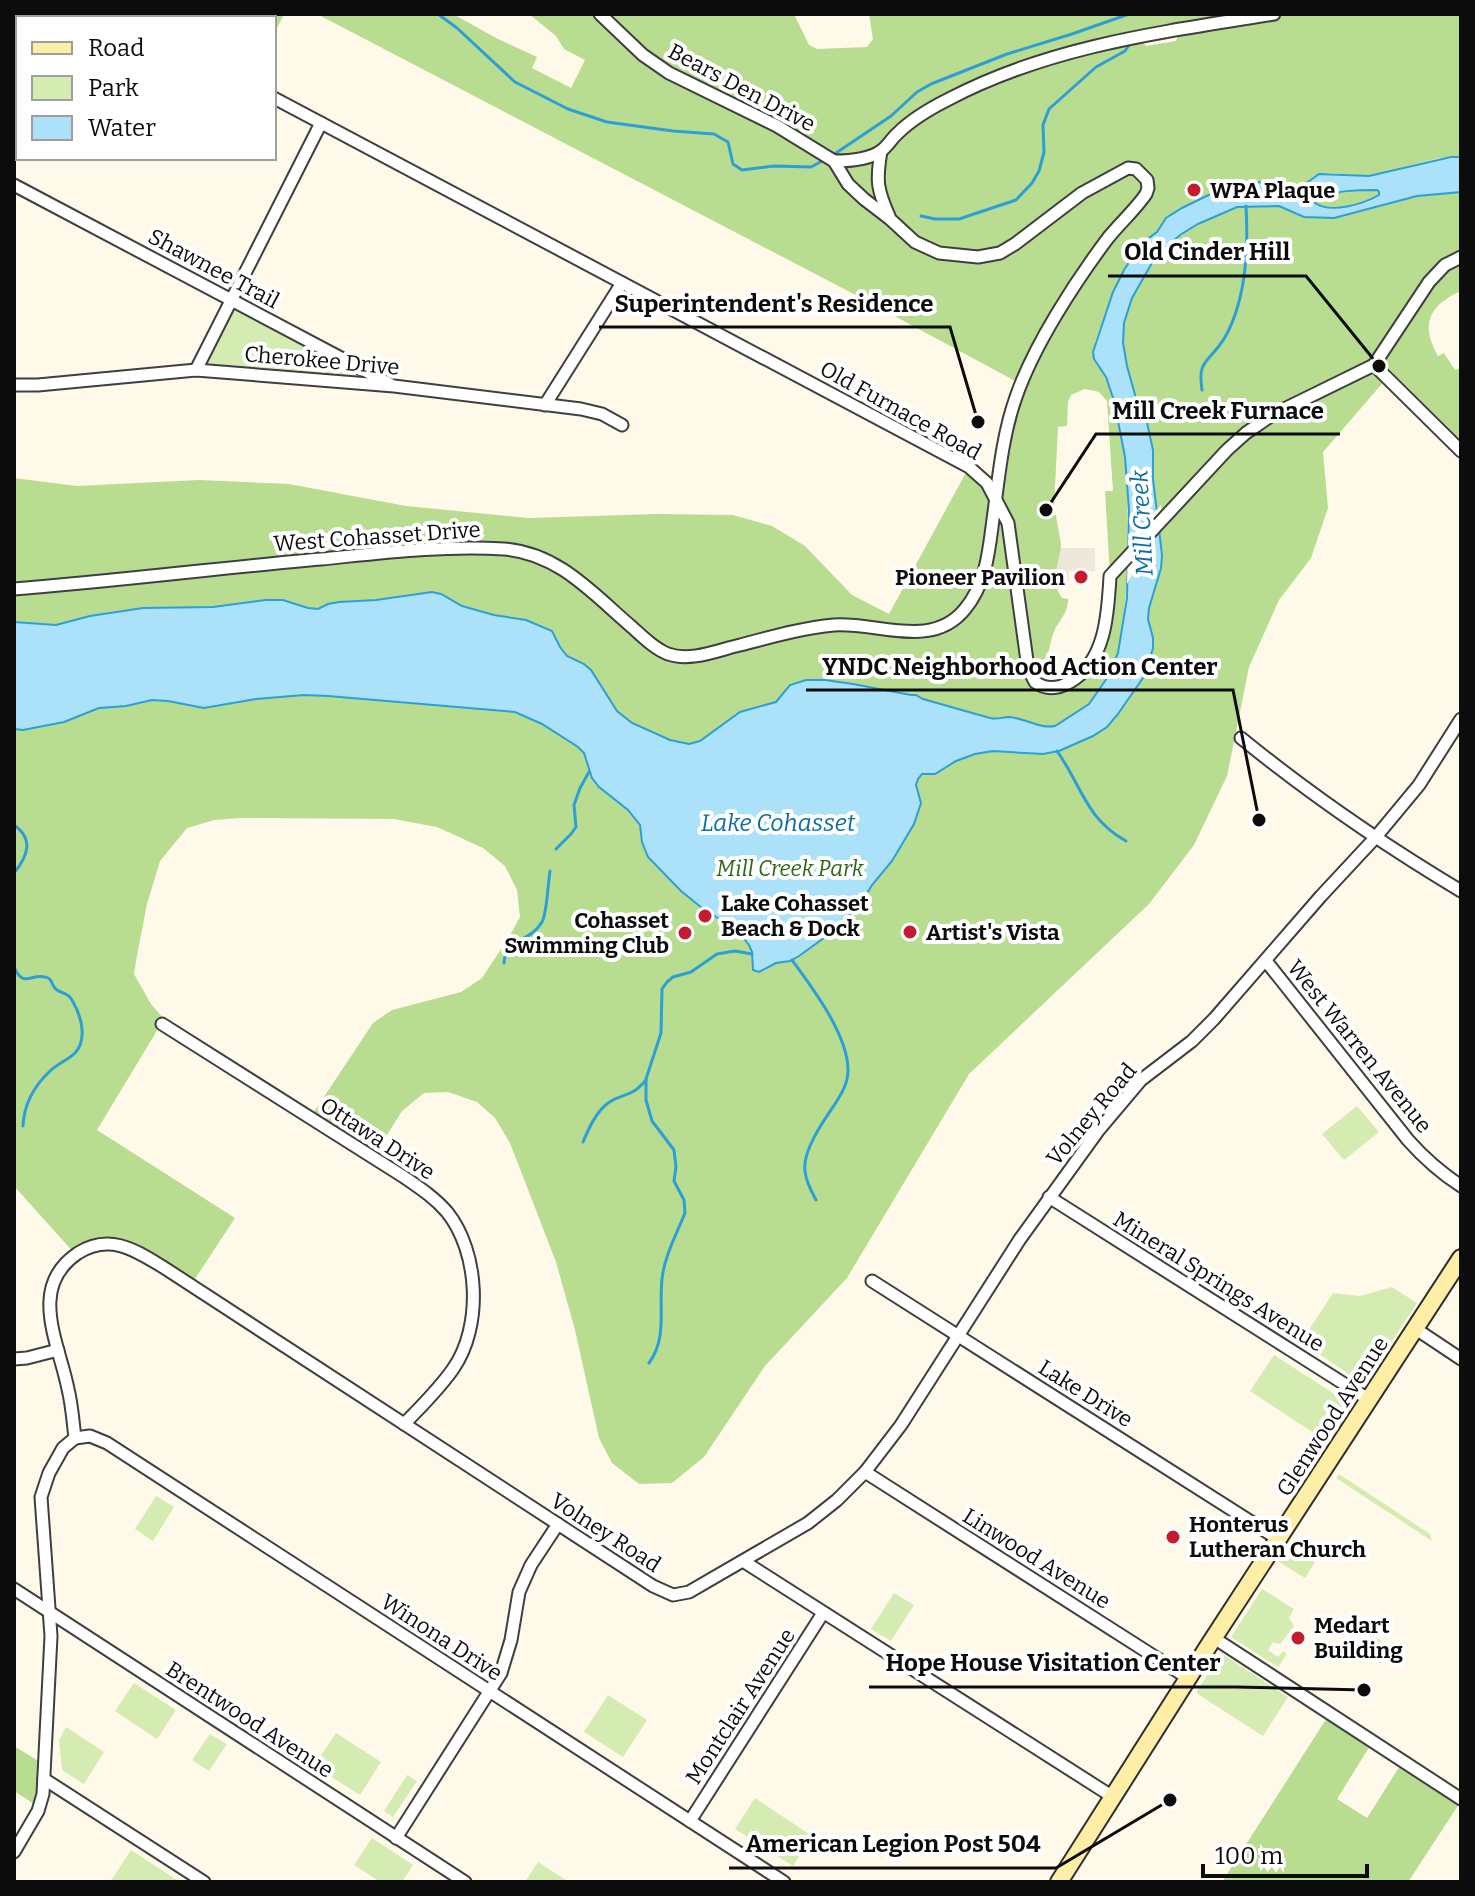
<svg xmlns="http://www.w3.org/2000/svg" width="1475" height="1896" font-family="Bitter,serif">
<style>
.green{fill:#d4ecb1}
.forest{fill:#b8dd90;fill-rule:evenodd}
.plaza{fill:#efe7d9}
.water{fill:#abe2fa;stroke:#2d9fd6;stroke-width:2;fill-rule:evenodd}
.pier{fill:#fff9ea}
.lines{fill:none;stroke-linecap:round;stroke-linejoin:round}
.stream{stroke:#2d9fd6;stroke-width:3}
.street-casing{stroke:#3f3f3f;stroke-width:15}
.secondary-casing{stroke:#2e2e2e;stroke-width:20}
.street{stroke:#fff;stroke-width:11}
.secondary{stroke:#ffeea5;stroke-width:16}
.poi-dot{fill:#c41b30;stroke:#fff;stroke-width:3}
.labels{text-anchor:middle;stroke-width:8;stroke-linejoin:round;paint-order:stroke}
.street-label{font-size:22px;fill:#0c0c0c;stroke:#fff}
.poi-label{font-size:22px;font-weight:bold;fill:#0c0c0c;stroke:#fff;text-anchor:start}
.park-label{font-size:22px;font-style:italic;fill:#2e6718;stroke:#fff}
.water-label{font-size:24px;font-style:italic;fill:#0d6ea5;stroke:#fff}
.leader{fill:none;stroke:#0c0c0c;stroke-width:3}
.callout-dot{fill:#0c0c0c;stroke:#fff;stroke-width:3}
.callout-label{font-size:24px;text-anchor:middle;font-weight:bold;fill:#0c0c0c;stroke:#fff;stroke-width:8;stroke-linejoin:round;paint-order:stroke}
</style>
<rect width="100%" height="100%" fill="#fff9ea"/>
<g class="green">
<polygon points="231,300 394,386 196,370"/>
<polygon points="1357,1106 1379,1132 1344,1160 1322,1134"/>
<polygon points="1392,1287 1417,1303 1364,1384 1301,1342 1333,1293 1360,1296"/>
<polygon points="1274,1355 1347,1402 1323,1439 1250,1391"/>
<polygon points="1339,1474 1430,1534 1432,1541 1336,1478"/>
<polygon points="156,1496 174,1507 153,1541 135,1529"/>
<polygon points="1289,1546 1315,1562 1305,1578 1279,1562"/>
<polygon points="1262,1589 1294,1609 1289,1618 1294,1626 1280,1644 1273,1642 1268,1650 1278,1657 1283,1651 1287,1654 1278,1667 1231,1637"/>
<polygon points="894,1593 914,1605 891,1641 871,1629"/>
<polygon points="1372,1635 1393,1649 1385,1661 1379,1663 1362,1653 1361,1647 1369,1636"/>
<polygon points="1221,1653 1288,1697 1263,1736 1196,1693"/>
<polygon points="134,1683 176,1710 157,1739 115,1711"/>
<polygon points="608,1695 647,1720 623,1757 584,1732"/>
<polygon points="66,1727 104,1752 84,1784 62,1770 59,1740"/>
<polygon points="336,1733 381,1762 360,1795 314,1766"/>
<polygon points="210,1734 227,1744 209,1771 192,1760"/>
<polygon points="407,1775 417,1781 393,1817 384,1811"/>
<polygon points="755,1798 812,1836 793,1866 735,1829"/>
<polygon points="372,1838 413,1865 402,1882 380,1882 354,1865"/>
<polygon points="131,1850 180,1882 110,1882"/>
<polygon points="538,1862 569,1882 525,1882"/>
</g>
<g class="forest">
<polygon points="115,14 284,14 274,34 274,18 122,18"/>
<path d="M317 14H453L496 38 537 57 532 68 571 88 585 60 564 49 556 36 529 14H794L809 45 817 49 867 47 873 39 869 14H1461V157L1440 158 1369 176 1330 173 1314 176 1305 184 1290 188 1271 183 1229 185 1182 208 1166 218 1157 232 1142 243 1135 253 1113 292 1095 342 1120 425 1128 482 1127 584 1121 639 1114 665 1089 704 1055 726C1039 729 1025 717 1009 717 1002 717 998 720 990 718L923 699 920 696 853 684 825 680H806L790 685 776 702 756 707 700 741 689 744 670 740 632 723 617 711 591 670 584 664 567 656 560 647 552 631 544 627 462 606 441 594 432 592 376 600 339 602 328 604 318 609 308 608 296 603 266 600 213 607 143 608 90 616 56 625 14 622V478L77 486 199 480 289 484 406 506 529 518 657 514 733 515 772 526 805 546 852 595 889 614 969 467 995 498 1021 384 848 291ZM1179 33 1176 41 1146 46 1141 40ZM1085 389 1099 392 1107 401 1113 491H1105L1110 576 1093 658 1057 687 1035 682C1047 667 1048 651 1053 634 1058 620 1068 615 1068 599L1062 598C1048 577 1062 570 1061 548 1061 538 1057 525 1056 515L1048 514 1049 506H1054L1058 427 1067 426 1068 402 1071 395Z"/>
<path d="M1372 190 1379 192V195C1363 204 1332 214 1315 203L1317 199C1335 191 1353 191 1372 190Z"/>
<path d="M1461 192V291C1429 305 1420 325 1438 356L1444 353 1455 370 1461 368V451L1387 378 1323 452 1328 508 1311 558 1279 600 1249 667 1227 776 1194 845 1149 904 969 1074 847 1278 765 1366 704 1457 672 1483 639 1484 612 1463 599 1438 575 1330 556 1262 510 1143 495 1118 477 1102 448 1092 424 1093 402 1111 373 1157 310 1118 373 1023 392 1010 461 992 482 978 509 937 520 917 517 890 505 866 483 848 437 827 394 819 240 818 214 820 187 828 160 861 147 904 136 961 134 974 151 1004 164 1019 97 1130 235 1218 191 1285 114 1244 76 1255 14 1186V729L23 730 64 722 99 708 126 706 152 700 168 701 205 708 256 699 304 695 328 696 515 712 542 724 578 747 584 753 592 778 599 787 628 810 640 825 642 843 648 857 681 891 702 908 737 930 749 945 753 958 763 971 776 963 792 960 799 956 842 925 849 916 861 903 872 885 892 861 914 824 921 803 916 785 918 779 922 774H935L956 761 975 754 993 751 1043 754 1059 751 1093 736 1149 626V608L1161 568 1162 555 1153 479V450L1146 419 1137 402 1127 366 1123 343 1124 323 1132 298 1153 261 1164 249 1180 235 1215 216 1237 207 1262 205 1279 206 1296 213 1322 218H1334L1417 196Z"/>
<polygon points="1330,1713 1373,1741 1337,1799 1367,1818 1403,1761 1461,1801 1408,1882 1222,1882"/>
<polygon points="14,1746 45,1765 39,1807 14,1791"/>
</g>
<polygon class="plaza" points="1061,548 1095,548 1095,571 1069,571 1069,583 1056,583 1056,571"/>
<path class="water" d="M1451 157H1461V192L1417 196 1334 218 1304 217 1279 206 1237 207 1198 224 1180 235 1164 249 1153 261 1132 298 1124 323 1123 343 1127 366 1137 402 1146 418 1153 450V479L1162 555 1161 568 1149 608 1148 619 1153 638V648L1145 675 1118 714 1107 727 1093 736 1059 751 1043 754 993 751 975 754 956 761 935 774H922L918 779 916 785 921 803 914 824 892 861 872 885 861 903 849 916 842 925 799 956 790 961 776 963 759 972 753 970 752 952 749 945 737 930 702 908 681 891 648 857 642 842 640 825 628 810 599 787 592 778 584 753 578 747 542 724 515 712 328 696 304 695 256 699 204 708 168 701 152 700 126 706 99 708 64 722 23 730 14 729V622L56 625 90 616 143 608 213 607 266 600H283L308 608 318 609 328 604 339 602 376 600 432 592 441 594 462 606 494 615 526 620 552 631 560 647 567 656 584 664 591 670 617 711 632 723 670 740 689 744 700 741 740 712 776 702 790 685 806 680H825L853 684 911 695H916L923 699 990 718C998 720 1002 717 1009 717 1025 718 1039 729 1055 726L1089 704 1107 678 1118 653 1127 598 1129 510 1125 457 1114 401 1106 377 1094 359 1093 352 1113 292 1124 270 1142 243 1157 232 1166 218 1182 208 1229 185 1263 182 1290 188 1305 184 1319 174 1369 176ZM1377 190 1379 192V195C1363 204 1331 214 1315 203L1317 199C1336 190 1356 190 1377 190Z"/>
<polygon class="pier" points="1161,505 1163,529 1144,553 1127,584 1128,540"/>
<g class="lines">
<g class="stream">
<polyline points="438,14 457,28 515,82 568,109 607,122 673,131 714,134 728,142 733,164 742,170 774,166 811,167 826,159"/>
<polyline points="833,155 891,116 917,92 931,84 1007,54 1072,34 1129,14"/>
<polyline points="921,216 935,219 959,219 1016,200 1032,183 1039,171 1044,152 1043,125 1049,109 1096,67 1125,51 1129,45"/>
<path d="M1202 390C1198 363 1205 364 1219 346 1227 336 1232 324 1236 312 1247 279 1248 241 1246 206"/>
<path d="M1057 751C1082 786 1085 818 1126 841"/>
<path d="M14 825C34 839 28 856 14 873"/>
<polyline points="556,849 571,834 576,827 574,805 580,788 589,772"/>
<path d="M792 960C812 987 848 1035 848 1070 848 1083 842 1093 835 1104 824 1120 802 1151 805 1171 806 1181 811 1191 816 1200"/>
<path d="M504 963C506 936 529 944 542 922 547 913 548 883 550 871"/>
<path d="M14 967C24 989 31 973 45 977 53 978 51 986 57 990 63 994 68 993 72 1000 81 1015 88 1039 75 1053 68 1060 57 1064 50 1071 34 1086 24 1104 23 1126"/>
<path d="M583 1142C589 1128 596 1112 608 1103 624 1092 630 1099 646 1080"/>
<path d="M649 1363C669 1336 657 1303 663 1272 667 1250 677 1233 685 1213L684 1200 674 1181 676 1167 674 1150 652 1121 646 1100V1079L661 1033 662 989 667 982 673 977 691 972 717 954 735 951 752 954"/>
</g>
<g class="street-casing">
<g id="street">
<polyline points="115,14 122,18"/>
<polyline points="200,14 204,18"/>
<path d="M274 98 969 467 987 483 1008 523 1028 668 1035 682C1046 690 1058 689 1070 682 1106 661 1108 613 1110 576L1227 450 1246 433 1272 415 1374 365"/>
<path d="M881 151C876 181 877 189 889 216"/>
<path d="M834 161C849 161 868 160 881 151 888 146 892 138 898 133 912 119 931 108 949 99 1050 46 1162 32 1274 14"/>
<polyline points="14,185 390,384"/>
<polyline points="1374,365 1429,282 1445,265 1461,257"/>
<polyline points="1374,365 1461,451"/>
<polyline points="196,370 321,123"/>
<polyline points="14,385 38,385 196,370 394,386 581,409 602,414 622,425"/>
<polyline points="545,405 622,283"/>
<path d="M14 589C116 581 219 568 321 559 381 553 444 545 504 549 559 553 594 595 633 628 644 638 655 649 668 654 691 662 718 650 740 645 771 637 802 628 834 625 878 622 932 650 965 609 988 581 989 547 994 512 999 474 1003 433 1016 397 1034 345 1075 282 1108 238 1120 223 1135 210 1146 194L1148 188 1147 180 1136 169 1128 168 1082 193 1015 244 1000 253 978 257 939 253 915 242 890 219 864 199 848 184 834 161 777 126 669 73 643 55 600 14"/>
<path d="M1241 738C1311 795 1384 845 1461 891"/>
<path d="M1266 961 1408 1140C1424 1158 1441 1173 1461 1186"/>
<path d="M162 1024 404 1177C420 1188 435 1198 447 1212 479 1252 483 1326 453 1369 439 1389 421 1407 404 1424"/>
<polyline points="1049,1197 1368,1399"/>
<polyline points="872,1281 1278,1539"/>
<polyline points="1416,1329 1461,1359"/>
<polyline points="14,1359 27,1358 58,1350"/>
<path d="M75 1438C73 1422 72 1405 68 1389 59 1343 27 1287 78 1253 110 1233 135 1250 163 1267L653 1586 673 1595 689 1592 808 1523 837 1500 865 1472 901 1425 1020 1239 1098 1131 1141 1080 1192 1041 1214 1019 1321 896 1375 838 1419 785 1461 719"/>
<polyline points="75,1438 90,1436 107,1443 784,1882"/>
<polyline points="865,1472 1188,1678"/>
<polyline points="743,1561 1113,1797"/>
<polyline points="14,1589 465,1882"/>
<polyline points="1214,1638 1461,1799"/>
<polyline points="44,1779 204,1882"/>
<polyline points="690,1821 823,1613"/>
<polyline points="396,1838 501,1673 511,1640 519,1592 531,1565 558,1524"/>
<polyline points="14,1852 38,1811 43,1794 51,1636 41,1497 49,1473 63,1448 75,1438"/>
</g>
</g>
<g class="secondary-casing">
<polyline id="secondary" points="1059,1882 1209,1645 1461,1258"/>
</g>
<use href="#street" class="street"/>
<use href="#secondary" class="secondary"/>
</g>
<g class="poi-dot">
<circle cx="1194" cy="190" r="8"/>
<circle cx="1081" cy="577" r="8"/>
<circle cx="705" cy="916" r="8"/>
<circle cx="910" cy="932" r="8"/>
<circle cx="685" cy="933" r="8"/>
<circle cx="1173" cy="1537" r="8"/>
<circle cx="1298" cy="1638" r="8"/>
</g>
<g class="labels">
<g class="street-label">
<text transform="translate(742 87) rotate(28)" y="8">Bears Den Drive</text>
<text transform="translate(214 268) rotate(28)" y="8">Shawnee Trail</text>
<text transform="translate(322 360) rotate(5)" y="8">Cherokee Drive</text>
<text transform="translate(901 410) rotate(29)" y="8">Old Furnace Road</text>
<text transform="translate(377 536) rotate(-4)" y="8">West Cohasset Drive</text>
<text transform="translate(1360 1046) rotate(51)" y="8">West Warren Avenue</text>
<text transform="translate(1091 1114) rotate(-50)" y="8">Volney Road</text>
<text transform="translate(378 1138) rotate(33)" y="8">Ottawa Drive</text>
<text transform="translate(1219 1281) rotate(32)" y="8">Mineral Springs Avenue</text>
<text transform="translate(1086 1393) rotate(32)" y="8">Lake Drive</text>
<text transform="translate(1332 1416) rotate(-57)" y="8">Glenwood Avenue</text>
<text transform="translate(606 1532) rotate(33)" y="8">Volney Road</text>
<text transform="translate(1037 1558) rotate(32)" y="8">Linwood Avenue</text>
<text transform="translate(442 1637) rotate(33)" y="8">Winona Drive</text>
<text transform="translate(740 1706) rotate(-57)" y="8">Montclair Avenue</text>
<text transform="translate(250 1719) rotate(33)" y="8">Brentwood Avenue</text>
</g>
<g class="poi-label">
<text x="1210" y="198">WPA Plaque</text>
<text x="1065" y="585" text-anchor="end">Pioneer Pavilion</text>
<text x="721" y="911">Lake Cohasset<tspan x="721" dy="25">Beach &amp; Dock</tspan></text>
<text x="669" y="928" text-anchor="end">Cohasset<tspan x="669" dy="25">Swimming Club</tspan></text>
<text x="926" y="940">Artist's Vista</text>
<text x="1189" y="1532">Honterus<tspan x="1189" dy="25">Lutheran Church</tspan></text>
<text x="1314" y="1633">Medart<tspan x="1314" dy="25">Building</tspan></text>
</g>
<g class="park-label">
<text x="790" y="876">Mill Creek Park</text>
</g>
<g class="water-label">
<text transform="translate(1142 523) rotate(-93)" y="8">Mill Creek</text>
<text x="778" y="831">Lake Cohasset</text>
</g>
</g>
<path class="leader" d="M1379 366L1306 276H1108M978 422L950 327H599M1046 510L1096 434H1340M1259 820L1233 690H806M1364 1690L1236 1687H869M1170 1800L1056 1868H729"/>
<g class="callout-dot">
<circle cx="1379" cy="366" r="8"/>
<circle cx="978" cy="422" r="8"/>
<circle cx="1046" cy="510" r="8"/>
<circle cx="1259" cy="820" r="8"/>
<circle cx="1364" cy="1690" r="8"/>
<circle cx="1170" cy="1800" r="8"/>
</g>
<g class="callout-label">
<text x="1207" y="260">Old Cinder Hill</text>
<text x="774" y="312">Superintendent's Residence</text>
<text x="1218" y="419">Mill Creek Furnace</text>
<text x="1020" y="675">YNDC Neighborhood Action Center</text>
<text x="1053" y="1671">Hope House Visitation Center</text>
<text x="893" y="1852">American Legion Post 504</text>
</g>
<rect width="1475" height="1896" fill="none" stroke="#0c0c0c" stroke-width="32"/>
<rect x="16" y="16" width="260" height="144" fill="#ffffff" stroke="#9e9e9e" stroke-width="2"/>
<rect x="32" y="42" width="40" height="12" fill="#ffeea5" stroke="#9e9e9e" stroke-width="2"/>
<text x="88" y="56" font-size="24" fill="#0c0c0c">Road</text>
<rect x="32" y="76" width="40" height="24" fill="#d4ecb1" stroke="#9e9e9e" stroke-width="2"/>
<text x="88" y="96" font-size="24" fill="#0c0c0c">Park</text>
<rect x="32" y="116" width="40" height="24" fill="#abe2fa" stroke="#9e9e9e" stroke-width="2"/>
<text x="88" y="136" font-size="24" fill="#0c0c0c">Water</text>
<path d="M1203 1864v12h164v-12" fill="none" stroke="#0c0c0c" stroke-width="4"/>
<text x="1215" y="1864" font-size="24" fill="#0c0c0c" stroke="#ffffff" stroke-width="6" paint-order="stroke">100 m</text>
</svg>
